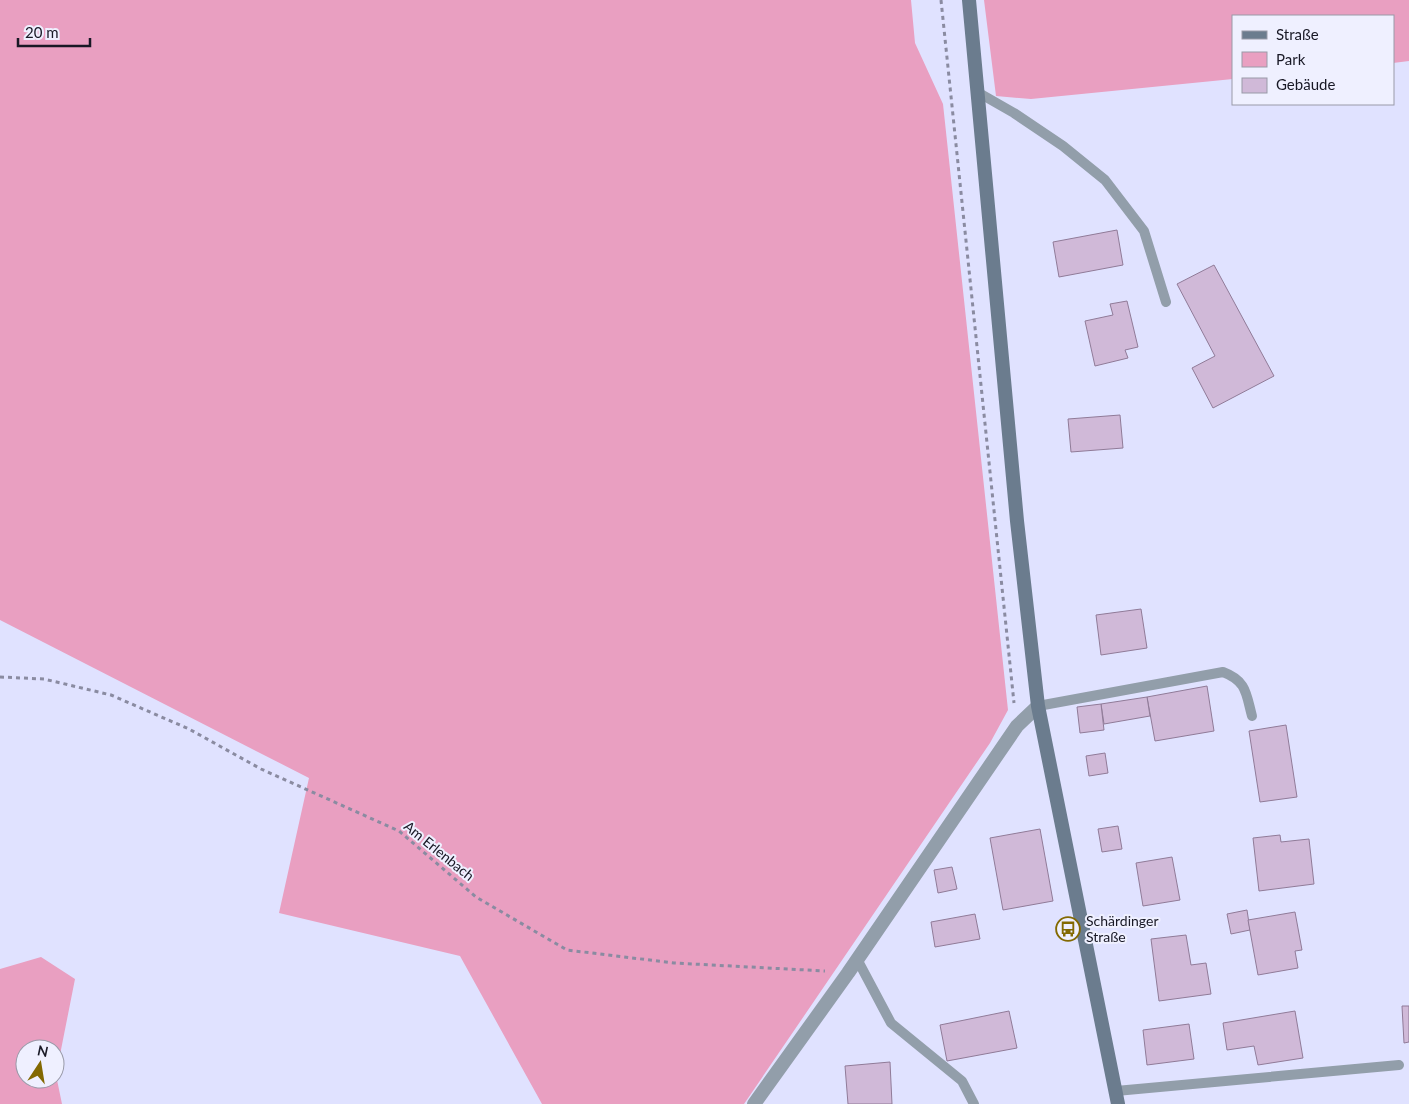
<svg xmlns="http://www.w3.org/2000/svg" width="1409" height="1104" font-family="Lato,sans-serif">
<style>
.green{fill:#e99fc1;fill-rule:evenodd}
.building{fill:#d0b9d8;stroke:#907b98}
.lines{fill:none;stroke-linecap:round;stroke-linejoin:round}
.path{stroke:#8a8ba1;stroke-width:3;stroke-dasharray:4 4;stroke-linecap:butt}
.service{stroke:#929eaa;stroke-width:10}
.minor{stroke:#929eaa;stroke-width:14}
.secondary{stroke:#6b7c8e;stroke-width:14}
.labels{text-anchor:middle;stroke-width:4;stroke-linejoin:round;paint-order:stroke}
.street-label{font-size:14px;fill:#181825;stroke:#eff0ff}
.poi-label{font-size:14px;fill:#181825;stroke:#eff0ff;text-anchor:start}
</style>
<rect width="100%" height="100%" fill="#e0e2ff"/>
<g class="green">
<polygon points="0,0 911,0 915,43 943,104 1008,710 990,743 744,1104 542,1104 460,956 279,913 309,778 0,620"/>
<polygon points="984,0 1409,0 1409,61 1393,63 1393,16 1233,16 1233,79 1031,99 996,96"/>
<path d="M41 957 75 979 56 1075 62 1104H0V969ZM25 1049H55V1079H25Z"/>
</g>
<g class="building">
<polygon points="1117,230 1123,265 1059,277 1053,242"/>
<polygon points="1214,265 1274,376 1213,408 1192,368 1215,356 1177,284"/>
<polygon points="1127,301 1138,347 1125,350 1128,358 1095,366 1085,321 1113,315 1110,304"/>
<polygon points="1120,415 1123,448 1071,452 1068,419"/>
<polygon points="1141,609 1147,648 1101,655 1096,615"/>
<polygon points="1207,686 1214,731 1155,741 1147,697"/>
<polygon points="1147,697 1150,716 1104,724 1101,704"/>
<polygon points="1101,704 1104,730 1080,733 1077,707"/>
<polygon points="1286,725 1297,797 1260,802 1249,731"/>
<polygon points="1105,753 1108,773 1089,776 1086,756"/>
<polygon points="1118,826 1122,849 1102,852 1098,829"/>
<polygon points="1040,829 1053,901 1003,910 990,838"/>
<polygon points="1280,835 1281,842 1309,839 1314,884 1259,891 1253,838"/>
<polygon points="1172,857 1180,900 1143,906 1136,863"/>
<polygon points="952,867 957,889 938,893 934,870"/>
<polygon points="1247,910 1250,930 1231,934 1227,914"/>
<polygon points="1295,912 1302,950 1295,951 1298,968 1258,975 1248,920"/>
<polygon points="975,914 980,939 935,947 931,922"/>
<polygon points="1186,935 1191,965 1206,963 1211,994 1159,1001 1151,939"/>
<polygon points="1402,1006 1409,1006 1409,1042 1404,1043"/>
<polygon points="1009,1011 1017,1048 947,1061 940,1025"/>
<polygon points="1295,1011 1303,1058 1258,1065 1254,1046 1227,1050 1223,1023"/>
<polygon points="1189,1024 1194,1059 1147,1065 1143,1030"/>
<polygon points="890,1062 892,1104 848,1104 845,1066"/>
</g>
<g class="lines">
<g class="path">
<polyline points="941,0 1014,703"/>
<polyline points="0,677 44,679 111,695 189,729 261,769 399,831 476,897 567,950 674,963 825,971"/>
</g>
<g class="service">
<polyline points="979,93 1014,113 1063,146 1105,180 1144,231 1166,302"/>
<path d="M1038 706 1223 672C1247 681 1246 694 1252 716"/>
<polyline points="857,959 891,1023 962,1081 974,1104"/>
<polyline points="1116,1091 1399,1065"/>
</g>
<polyline class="minor" points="754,1104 848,973 1017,726 1038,706"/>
<polyline class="secondary" points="969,0 1017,521 1038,706 1118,1104"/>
</g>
<defs>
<g id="bus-ring" transform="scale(1.25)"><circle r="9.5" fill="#eff0ff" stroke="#836902" stroke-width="1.5"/><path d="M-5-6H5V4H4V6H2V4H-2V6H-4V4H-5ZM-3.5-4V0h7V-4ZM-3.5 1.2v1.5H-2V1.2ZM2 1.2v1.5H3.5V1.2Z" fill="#836902"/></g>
</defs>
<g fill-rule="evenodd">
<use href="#bus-ring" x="1068" y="929"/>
</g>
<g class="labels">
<g class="street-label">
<text transform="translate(439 851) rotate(39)" y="5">Am Erlenbach</text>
</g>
<g class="poi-label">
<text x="1086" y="926">Schärdinger<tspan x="1086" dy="16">Straße</tspan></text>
</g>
</g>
<rect x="1232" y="15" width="162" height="90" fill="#eff0ff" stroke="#999aa8"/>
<rect x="1242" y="31" width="25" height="8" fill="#6b7c8e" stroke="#999aa8"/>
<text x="1276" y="40" font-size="15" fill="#181825">Straße</text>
<rect x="1242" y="52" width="25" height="15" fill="#e99fc1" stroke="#999aa8"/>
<text x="1276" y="65" font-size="15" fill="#181825">Park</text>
<rect x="1242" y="78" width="25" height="15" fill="#d0b9d8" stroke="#999aa8"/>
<text x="1276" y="90" font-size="15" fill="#181825">Gebäude</text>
<g transform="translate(40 1064) rotate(12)"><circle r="24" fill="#eff0ff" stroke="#999aa8"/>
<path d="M0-4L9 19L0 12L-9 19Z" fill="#836902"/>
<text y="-8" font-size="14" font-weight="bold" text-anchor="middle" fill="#181825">N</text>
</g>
<path d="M18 38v8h72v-8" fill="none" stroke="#181825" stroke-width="2.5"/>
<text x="25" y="38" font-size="15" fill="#181825" stroke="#eff0ff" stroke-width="4" paint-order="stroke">20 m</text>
</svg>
